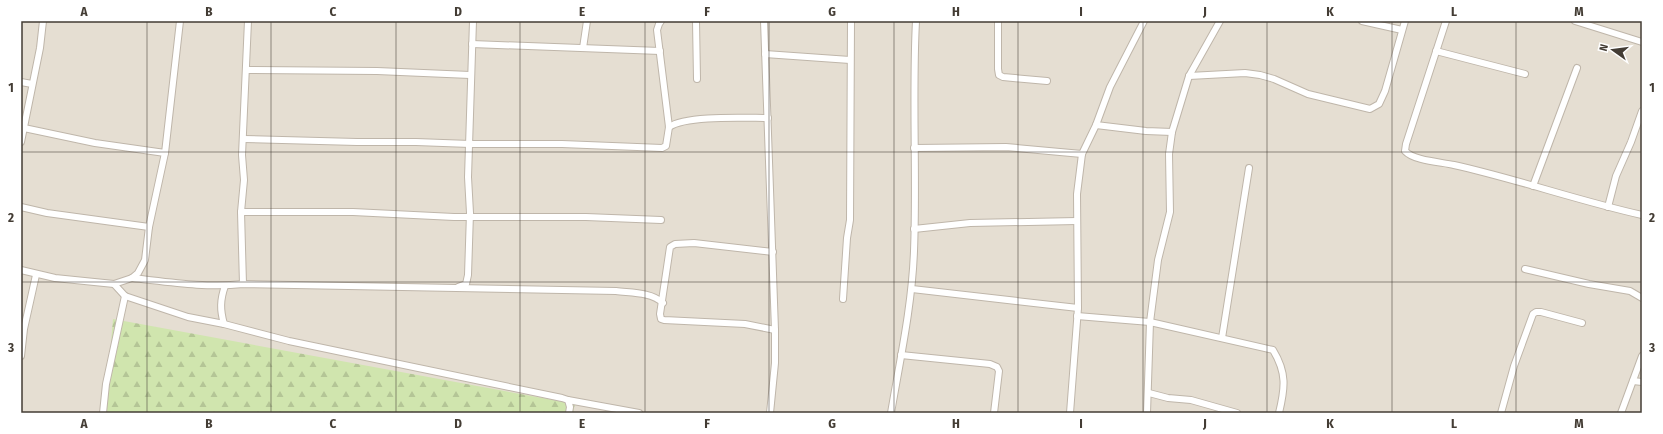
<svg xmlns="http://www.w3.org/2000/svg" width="1663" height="434" font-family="'Fira Sans Condensed',sans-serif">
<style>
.residential{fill:#e5ded2}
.forest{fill:url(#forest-firs)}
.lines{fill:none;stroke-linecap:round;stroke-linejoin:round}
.street-casing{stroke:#bfb6aa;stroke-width:8}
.street{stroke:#fff;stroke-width:6}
.grid{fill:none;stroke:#433c34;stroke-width:1;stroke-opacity:0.55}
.neatline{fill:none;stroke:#433c34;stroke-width:1.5}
.grid-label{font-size:13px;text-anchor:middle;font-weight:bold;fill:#433c34}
</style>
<defs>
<pattern id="forest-firs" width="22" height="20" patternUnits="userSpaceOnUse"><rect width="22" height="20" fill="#d0e5ae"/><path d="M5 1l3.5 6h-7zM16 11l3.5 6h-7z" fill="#b4c596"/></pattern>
</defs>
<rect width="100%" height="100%" fill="#f1ece4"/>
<rect class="residential" x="21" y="21" width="1621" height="392"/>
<polygon class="forest" points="113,319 575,404 573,413 105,413"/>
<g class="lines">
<g class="street-casing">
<g id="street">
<polyline points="180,21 165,153 149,227 145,260 138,273 132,278 114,284 125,296 188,317 224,324 289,341 562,398 568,400 570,407 569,413"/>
<polyline points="696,21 697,79"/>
<polyline points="764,21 775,330 775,363 770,413"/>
<polyline points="998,21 998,69 999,75 1003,77 1047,81"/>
<polyline points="1362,21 1402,30"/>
<path d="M1446 21 1406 144 1405 151C1414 161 1441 162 1454 165 1517 179 1579 201 1642 215"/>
<polyline points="1575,21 1642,42"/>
<polyline points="472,44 660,51"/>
<polyline points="583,48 587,21"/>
<polyline points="1436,51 1525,74"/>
<polyline points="765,54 850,60"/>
<polyline points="246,70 377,71 470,75"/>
<polyline points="1189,76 1245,73 1260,75 1274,79 1308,94 1370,109 1379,104 1385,91 1405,21"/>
<polyline points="21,82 32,84"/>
<polyline points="1096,125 1146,131 1172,132"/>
<path d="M669 127C686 115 745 118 768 118"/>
<polyline points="24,128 95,143 165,153"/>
<polyline points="244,139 357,142 416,142 470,144 562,144 662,148 666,146 669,127 657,30 659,24 661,21"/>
<polyline points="21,142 40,48 43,21"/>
<polyline points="914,148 1006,147 1082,154"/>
<polyline points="1533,186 1577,68"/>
<polyline points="21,207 47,213 149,227"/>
<polyline points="1608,207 1616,176 1631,142 1642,111"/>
<polyline points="241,212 353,212 454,217 586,217 661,220"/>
<polyline points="914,229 970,223 1077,221"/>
<polyline points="773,252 694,243 675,244 670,247 660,314 661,319 664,320 745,324 775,330"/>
<polyline points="1525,269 1589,284 1630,291 1642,298"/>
<polyline points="21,270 55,278 114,284"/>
<path d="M132 278C169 282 206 288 243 284L616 291C631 293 651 292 663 303"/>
<polyline points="243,284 241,212 244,180 242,155 248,21"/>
<polyline points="458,287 466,284 468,275 470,213 468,177 473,21"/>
<polyline points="912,289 1078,308"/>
<polyline points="843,299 847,238 850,220 851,21"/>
<path d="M1077 316 1150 322 1273 350C1287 373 1285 388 1279 413"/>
<path d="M224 324C220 310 220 300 225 286"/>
<polyline points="1222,338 1249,168"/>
<polyline points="901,355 990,364 997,367 999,371 994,413"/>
<polyline points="21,356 24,329 36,275"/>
<polyline points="1633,381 1642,382"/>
<polyline points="1149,393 1168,398 1191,400 1237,413"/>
<polyline points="568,400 639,413"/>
<polyline points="103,413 106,384 125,296"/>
<path d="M891 413C900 360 912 306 914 251 917 175 912 98 916 21"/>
<polyline points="1070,413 1078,308 1077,194 1082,154 1096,125 1110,87 1144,21"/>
<polyline points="1147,413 1150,322 1158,260 1170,212 1169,154 1172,132 1189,76 1220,21"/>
<polyline points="1501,413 1514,366 1533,314 1536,312 1541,312 1582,323"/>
<polyline points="1621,413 1642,356"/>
</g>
</g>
<use href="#street" class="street"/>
</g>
<path class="grid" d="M147 21V413M271 21V413M396 21V413M520 21V413M645 21V413M769 21V413M894 21V413M1018 21V413M1143 21V413M1267 21V413M1392 21V413M1516 21V413M21 152H1642M21 282H1642"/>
<rect width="1663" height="434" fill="none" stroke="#ffffff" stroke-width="44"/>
<g transform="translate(1613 50) rotate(284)" stroke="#ffffff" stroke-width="3" paint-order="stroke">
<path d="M0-3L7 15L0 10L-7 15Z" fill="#433c34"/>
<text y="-6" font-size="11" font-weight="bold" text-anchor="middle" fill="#433c34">N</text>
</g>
<rect x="22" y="22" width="1619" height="390" class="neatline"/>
<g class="grid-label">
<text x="84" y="16">A</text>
<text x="209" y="16">B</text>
<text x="333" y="16">C</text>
<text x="458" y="16">D</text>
<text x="582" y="16">E</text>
<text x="707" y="16">F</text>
<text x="832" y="16">G</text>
<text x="956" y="16">H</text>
<text x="1081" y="16">I</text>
<text x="1205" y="16">J</text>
<text x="1330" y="16">K</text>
<text x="1454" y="16">L</text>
<text x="1579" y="16">M</text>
<text x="11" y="92">1</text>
<text x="1652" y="92">1</text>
<text x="11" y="222">2</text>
<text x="1652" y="222">2</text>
<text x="11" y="352">3</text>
<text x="1652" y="352">3</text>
<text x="84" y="428">A</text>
<text x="209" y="428">B</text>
<text x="333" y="428">C</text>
<text x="458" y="428">D</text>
<text x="582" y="428">E</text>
<text x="707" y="428">F</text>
<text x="832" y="428">G</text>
<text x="956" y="428">H</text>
<text x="1081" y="428">I</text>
<text x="1205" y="428">J</text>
<text x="1330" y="428">K</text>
<text x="1454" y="428">L</text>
<text x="1579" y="428">M</text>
</g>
</svg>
